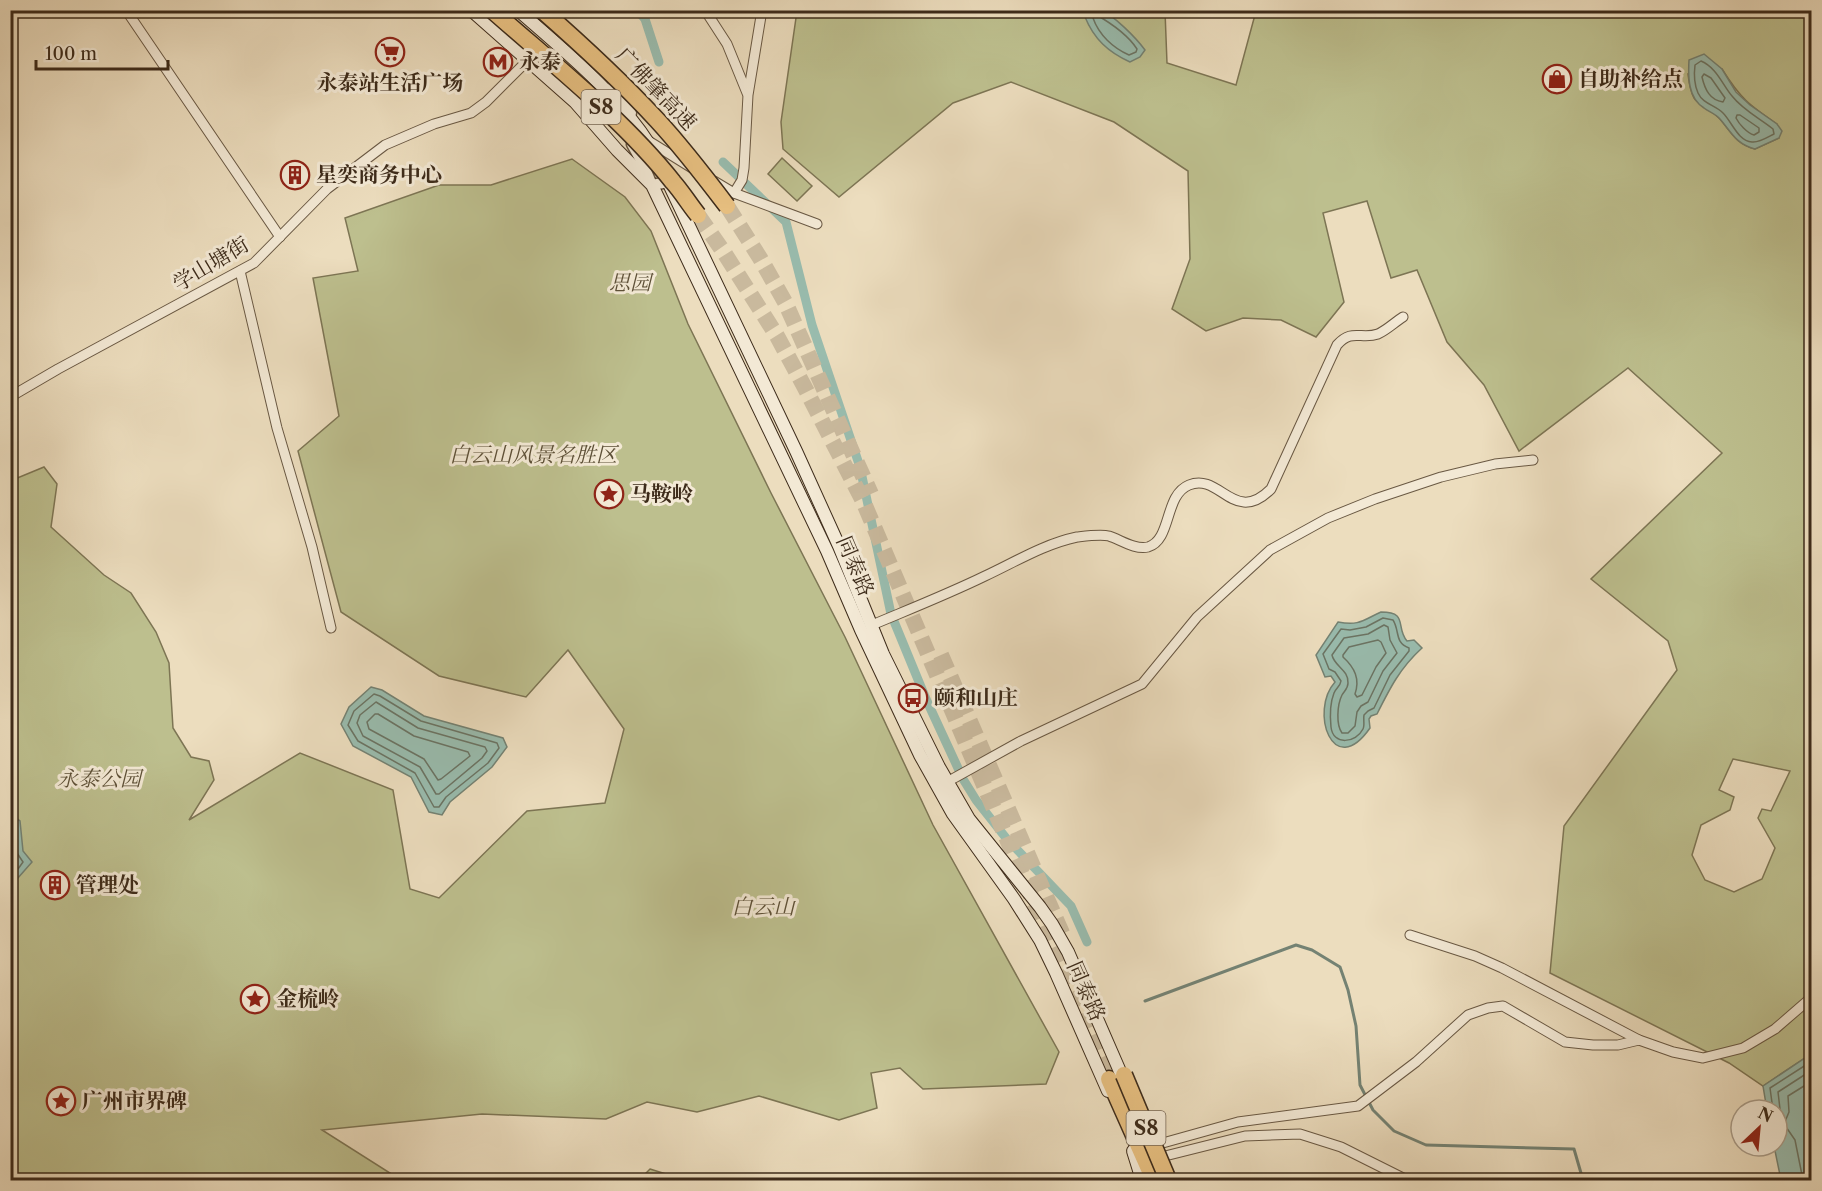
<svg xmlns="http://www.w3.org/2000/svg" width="1822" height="1191" font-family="'Libre Caslon Text','Noto Serif SC',serif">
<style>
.green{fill:#bdbf8e;stroke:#7d7554;stroke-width:1.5;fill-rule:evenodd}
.water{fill:#99bcae;stroke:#748273;stroke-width:1.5}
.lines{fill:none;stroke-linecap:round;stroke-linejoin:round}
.shore{stroke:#6b7464;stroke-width:1.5}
.stream{stroke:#748273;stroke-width:3}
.canal{stroke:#99bcae;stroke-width:9}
.motorway-tunnel{stroke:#c9b99d;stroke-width:16;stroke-dasharray:16 8;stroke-linecap:butt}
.minor-casing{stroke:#695843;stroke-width:11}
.tertiary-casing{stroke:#695843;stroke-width:13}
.secondary-casing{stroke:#3d2b1a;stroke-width:14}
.motorway-casing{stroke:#3d2b1a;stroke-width:19}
.minor{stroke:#f3e9d5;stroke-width:9}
.tertiary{stroke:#f3e9d5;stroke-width:10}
.secondary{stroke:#f3e9d5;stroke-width:12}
.motorway{stroke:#e6be7f;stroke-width:16}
.motorway-bridge-casing{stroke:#3d2b1a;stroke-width:19;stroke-linecap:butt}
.motorway-bridge{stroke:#e6be7f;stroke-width:16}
.labels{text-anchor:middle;stroke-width:6;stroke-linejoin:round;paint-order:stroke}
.shield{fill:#f3e9d5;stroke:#746452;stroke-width:1.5}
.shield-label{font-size:20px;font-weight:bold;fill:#3d2b1a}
.poi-label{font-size:21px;font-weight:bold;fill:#3d2b1a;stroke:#f3e9d5;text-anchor:start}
.street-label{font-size:21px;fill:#3d2b1a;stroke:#f3e9d5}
.park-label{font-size:21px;font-style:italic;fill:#5d5037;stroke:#f3e9d5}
</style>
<rect width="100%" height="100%" fill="#ecddbe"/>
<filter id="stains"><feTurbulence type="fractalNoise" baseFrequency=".00333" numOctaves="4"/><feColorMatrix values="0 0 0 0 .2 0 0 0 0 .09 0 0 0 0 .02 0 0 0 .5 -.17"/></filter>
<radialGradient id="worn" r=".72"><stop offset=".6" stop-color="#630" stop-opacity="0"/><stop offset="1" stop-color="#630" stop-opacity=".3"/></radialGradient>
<g class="green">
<path d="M797 11H1165L1167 63 1236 85 1256 11H1811V1054L1763 1086 1729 1063 1550 973 1564 826 1677 670 1668 641 1591 579 1722 453 1628 368 1519 451 1484 385 1447 342 1417 270 1391 278 1367 201 1323 213 1344 302 1316 337 1281 320 1243 318 1206 331 1172 309 1190 259 1188 171 1114 122 1011 82 953 103 839 197 783 149 781 122ZM1722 69C1740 98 1749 105 1777 124L1779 138 1755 149C1736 144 1732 133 1720 119 1712 110 1701 108 1694 98 1690 91 1689 82 1688 74ZM1733 759 1790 771 1771 811 1762 809 1758 818 1775 848 1762 879 1734 892 1705 880 1692 855 1701 825 1730 810 1734 797 1719 790Z"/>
<polygon points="782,158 812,186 797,201 768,174"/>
<polygon points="572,159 625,197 651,231 688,324 771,493 845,637 933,825 1059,1052 1046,1084 923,1089 900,1068 871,1073 877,1108 839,1120 759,1096 697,1112 647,1102 606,1119 482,1114 322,1130 401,1180 11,1180 10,481 44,467 57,484 51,527 104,575 131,593 156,632 169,663 173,728 191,757 209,761 214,780 189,820 300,753 393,790 410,889 439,898 527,811 605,803 624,729 568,650 526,697 439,676 341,612 298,451 339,416 313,278 358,271 345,218 439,185 491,185"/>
<polygon points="650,1169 685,1180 639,1180"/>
</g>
<g class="water">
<path d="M1090 11C1091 11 1098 10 1100 10 1113 14 1137 39 1145 50L1140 57 1130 62C1108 52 1094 39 1085 17Z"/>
<path d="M1704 54 1722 69 1736 92 1750 105 1777 124 1782 131 1779 138 1755 149C1736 144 1732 133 1720 119 1716 114 1709 112 1704 108 1688 98 1688 77 1689 60Z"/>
<path d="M1381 612C1409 612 1395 627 1407 641L1414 640 1422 648C1400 668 1390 688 1377 714L1371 716 1369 719 1370 728C1333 781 1309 711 1335 682L1331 676 1325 677 1316 655 1338 622C1360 626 1363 620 1381 612Z"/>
<polygon points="371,687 382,690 424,716 503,738 507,747 492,767 450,802 442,815 429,812 411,777 353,746 341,724 349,707"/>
<polygon points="11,814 20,821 23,851 32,862 17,879 11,871"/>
<polygon points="1811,1054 1811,1180 1781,1180 1774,1146 1777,1146 1777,1110 1767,1110 1763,1086"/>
</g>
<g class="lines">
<g class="shore">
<path d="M1095 14C1109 22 1128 35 1137 49L1136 52 1129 55C1113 48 1099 35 1093 18Z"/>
<path d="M1701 61C1717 68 1722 84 1732 96 1743 110 1759 118 1773 129L1774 134C1768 137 1759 143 1752 142 1738 141 1732 122 1723 113 1715 105 1703 104 1698 93 1694 84 1694 73 1695 65Z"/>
<path d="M1704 74 1711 78 1725 98 1723 102C1710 100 1705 90 1702 77Z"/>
<path d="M1737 115H1740L1759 128V132L1754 135C1747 133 1739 124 1736 118Z"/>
<path d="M1383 618 1393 620C1400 631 1394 642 1409 648V651L1390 675 1374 708 1368 711 1364 715C1363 719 1365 725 1363 729 1356 743 1333 746 1331 727 1330 717 1330 703 1334 693 1336 688 1340 687 1341 681L1335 672 1329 669 1323 654 1341 629 1350 630 1366 627Z"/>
<path d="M1384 625 1388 627 1390 640 1397 653 1383 671 1368 702 1361 706 1357 712 1355 726 1348 733H1342C1336 725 1337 705 1342 695 1344 691 1348 689 1348 683 1349 670 1334 666 1332 655L1344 638 1368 634Z"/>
<path d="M1378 640 1381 642 1386 653 1376 667 1362 695 1357 697 1355 694C1360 679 1355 668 1343 657V655L1349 647Z"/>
<polygon points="374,694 380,696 421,721 497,743 499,748 488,763 446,797 439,807 434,807 415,773 358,741 348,725 354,711"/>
<polygon points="376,702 418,728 485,747 487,751 482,758 439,794 436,794 420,767 363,736 357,723 360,715"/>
<polygon points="375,714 378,714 414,736 468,752 470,756 441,779 438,780 424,759 369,729 367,722"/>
<polyline points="10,822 14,825 17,853 23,862 18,869 10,868"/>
<polyline points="1773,1110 1770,1088 1812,1061"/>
<polyline points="1777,1118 1780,1109 1778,1092 1812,1070"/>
<polyline points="1803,1180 1795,1140 1784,1124 1789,1112 1788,1096 1812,1081"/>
</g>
<polyline class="stream" points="1145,1001 1296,945 1312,950 1340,967 1348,990 1356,1026 1360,1085 1373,1110 1394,1131 1426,1145 1574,1149 1583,1180"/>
<g class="canal">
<polyline points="637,10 645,19 659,62"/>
<polyline points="723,162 786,222 812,325 860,467 891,614 926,699 963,779 976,800 1006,838 1071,906 1087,942"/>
</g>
<g class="motorway-tunnel">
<polyline points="727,206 760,258 785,302 871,494"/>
<polyline points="698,215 725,254 777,336 804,386 863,501 1109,1079"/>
<polyline points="941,655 1065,940"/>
</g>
<g class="minor-casing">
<g id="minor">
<polyline points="126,10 280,237"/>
<polyline points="705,10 727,44 747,93"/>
<polyline points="647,140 692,168"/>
<polyline points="714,181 734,193 817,224"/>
<polyline points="734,193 742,180 744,168 748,95 762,10"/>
<polyline points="240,271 277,428 312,547 331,628"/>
<polyline points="10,397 58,369 254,263 327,189 385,145 434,124 471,113 486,102 528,60"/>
<path d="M872 625C910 609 948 594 985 576 1015 562 1044 544 1077 537 1086 536 1101 534 1109 536 1121 540 1135 550 1148 547 1172 540 1164 495 1189 485 1220 472 1234 526 1271 489L1337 345C1352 328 1361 340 1378 334 1387 330 1395 322 1403 317"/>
<polyline points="947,782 1021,741 1142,684 1197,617 1270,550 1328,518 1375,499 1441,477 1495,464 1533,460"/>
<polyline points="1410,935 1475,956 1502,968 1639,1040"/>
<polyline points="1152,1146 1238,1122 1358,1106 1416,1062 1468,1015 1488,1008 1503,1006 1565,1042 1593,1045 1618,1045 1639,1040 1673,1052 1703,1058 1743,1048 1775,1029 1812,997"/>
<polyline points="1157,1158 1245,1136 1300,1134 1341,1147 1407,1180"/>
</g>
</g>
<g class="tertiary-casing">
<g id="tertiary">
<polyline points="613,83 631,113"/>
<polyline points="632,144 643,164 652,185 668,182"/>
</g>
</g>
<g class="secondary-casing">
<g id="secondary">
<polyline points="471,10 575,102 617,150 652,185 827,551 861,630 920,755 953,814 1014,899 1040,940 1056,973 1108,1091"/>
<path d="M518 10C566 52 617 93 651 147"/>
<polyline points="669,184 796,451 839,546 883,654 939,767 969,819 1040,907 1052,924 1068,952 1125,1083"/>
<polyline points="1133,1151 1142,1180"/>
</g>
</g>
<g class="motorway-casing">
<polyline id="motorway" points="1109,1079 1154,1180"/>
</g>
<use href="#minor" class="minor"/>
<use href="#tertiary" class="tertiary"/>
<use href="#secondary" class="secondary"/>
<use href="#motorway" class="motorway"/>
<g class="motorway-bridge-casing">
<g id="motorway-bridge">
<path d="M492 10C553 64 623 119 673 182 682 192 689 204 698 215"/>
<path d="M542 10C582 45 621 81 657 120 682 147 705 177 727 206"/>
<polyline points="1124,1075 1168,1180"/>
</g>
</g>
<use href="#motorway-bridge" class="motorway-bridge"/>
</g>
<defs>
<g id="supermarket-ring" transform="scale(1.5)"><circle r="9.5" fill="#f3e9d5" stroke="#8f2418" stroke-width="1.5"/><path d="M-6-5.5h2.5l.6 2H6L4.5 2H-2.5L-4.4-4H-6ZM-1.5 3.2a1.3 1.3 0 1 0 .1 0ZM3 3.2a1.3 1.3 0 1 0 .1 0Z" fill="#8f2418"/></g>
<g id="metro-ring" transform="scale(1.5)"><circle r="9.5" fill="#f3e9d5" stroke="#8f2418" stroke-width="1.5"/><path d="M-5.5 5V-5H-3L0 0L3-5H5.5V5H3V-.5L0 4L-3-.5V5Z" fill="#8f2418"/></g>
<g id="shop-ring" transform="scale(1.5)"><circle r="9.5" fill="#f3e9d5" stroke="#8f2418" stroke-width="1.5"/><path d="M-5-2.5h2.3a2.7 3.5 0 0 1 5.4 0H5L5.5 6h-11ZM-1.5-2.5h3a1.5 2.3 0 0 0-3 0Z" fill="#8f2418"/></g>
<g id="building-ring" transform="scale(1.5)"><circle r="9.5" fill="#f3e9d5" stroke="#8f2418" stroke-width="1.5"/><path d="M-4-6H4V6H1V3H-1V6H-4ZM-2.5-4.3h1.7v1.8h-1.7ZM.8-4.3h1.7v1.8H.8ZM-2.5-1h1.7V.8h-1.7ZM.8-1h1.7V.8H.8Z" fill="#8f2418"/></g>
<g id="sight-ring" transform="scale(1.5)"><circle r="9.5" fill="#f3e9d5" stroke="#8f2418" stroke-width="1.5"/><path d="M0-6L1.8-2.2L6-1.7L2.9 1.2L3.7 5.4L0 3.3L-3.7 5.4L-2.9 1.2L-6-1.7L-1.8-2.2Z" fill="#8f2418"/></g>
<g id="bus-ring" transform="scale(1.5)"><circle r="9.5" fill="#f3e9d5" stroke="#8f2418" stroke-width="1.5"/><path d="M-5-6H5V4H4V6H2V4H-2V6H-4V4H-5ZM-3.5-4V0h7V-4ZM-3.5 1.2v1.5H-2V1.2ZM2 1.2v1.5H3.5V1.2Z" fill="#8f2418"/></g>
</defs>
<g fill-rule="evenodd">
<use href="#supermarket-ring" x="390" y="52"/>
<use href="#metro-ring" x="498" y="62"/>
<use href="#shop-ring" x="1557" y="79"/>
<use href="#building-ring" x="295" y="175"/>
<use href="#sight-ring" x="609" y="494"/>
<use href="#bus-ring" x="913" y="698"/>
<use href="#building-ring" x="55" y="885"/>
<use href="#sight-ring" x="255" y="999"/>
<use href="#sight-ring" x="61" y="1101"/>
</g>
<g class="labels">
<g class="shield">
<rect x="581.5" y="90" width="39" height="34" rx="4.5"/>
<rect x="1126.5" y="1111" width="39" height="34" rx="4.5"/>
</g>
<g class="shield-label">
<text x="601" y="114">S8</text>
<text x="1146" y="1135">S8</text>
</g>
<g class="poi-label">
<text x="519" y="69">永泰</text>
<text x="1578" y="86">自助补给点</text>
<text x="390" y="90" text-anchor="middle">永泰站生活广场</text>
<text x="316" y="182">星奕商务中心</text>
<text x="630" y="501">马鞍岭</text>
<text x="934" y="705">颐和山庄</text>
<text x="76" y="892">管理处</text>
<text x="276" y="1006">金梳岭</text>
<text x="82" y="1108">广州市界碑</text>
</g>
<g class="street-label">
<text transform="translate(656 89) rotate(46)" y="7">广佛肇高速</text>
<text transform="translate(211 264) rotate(-31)" y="7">学山塘街</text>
<text transform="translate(855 566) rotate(67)" y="7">同泰路</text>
<text transform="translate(1086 991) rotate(66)" y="7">同泰路</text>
</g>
<g class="park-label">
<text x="630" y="290">思园</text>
<text x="533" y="462">白云山风景名胜区</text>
<text x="99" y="786">永泰公园</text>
<text x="763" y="914">白云山</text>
</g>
</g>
<rect width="1822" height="1191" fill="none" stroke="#ecddbe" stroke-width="36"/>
<rect x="12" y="12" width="1798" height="1167" fill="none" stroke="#3d2b1a" stroke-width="3"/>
<rect x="18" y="18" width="1786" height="1155" fill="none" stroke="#3d2b1a" stroke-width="1.5"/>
<g transform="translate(1759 1128) rotate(26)"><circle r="28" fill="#f3e9d5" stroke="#aa9d8a" stroke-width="1.5"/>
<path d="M0-4.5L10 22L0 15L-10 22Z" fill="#8f2418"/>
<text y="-9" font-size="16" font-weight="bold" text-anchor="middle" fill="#3d2b1a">N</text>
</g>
<path d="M36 60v9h132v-9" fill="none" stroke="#3d2b1a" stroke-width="3"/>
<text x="45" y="60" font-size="18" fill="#3d2b1a" stroke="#f3e9d5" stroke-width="4.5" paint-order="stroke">100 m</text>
<rect width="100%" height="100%" filter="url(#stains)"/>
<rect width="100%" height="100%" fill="url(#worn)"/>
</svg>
